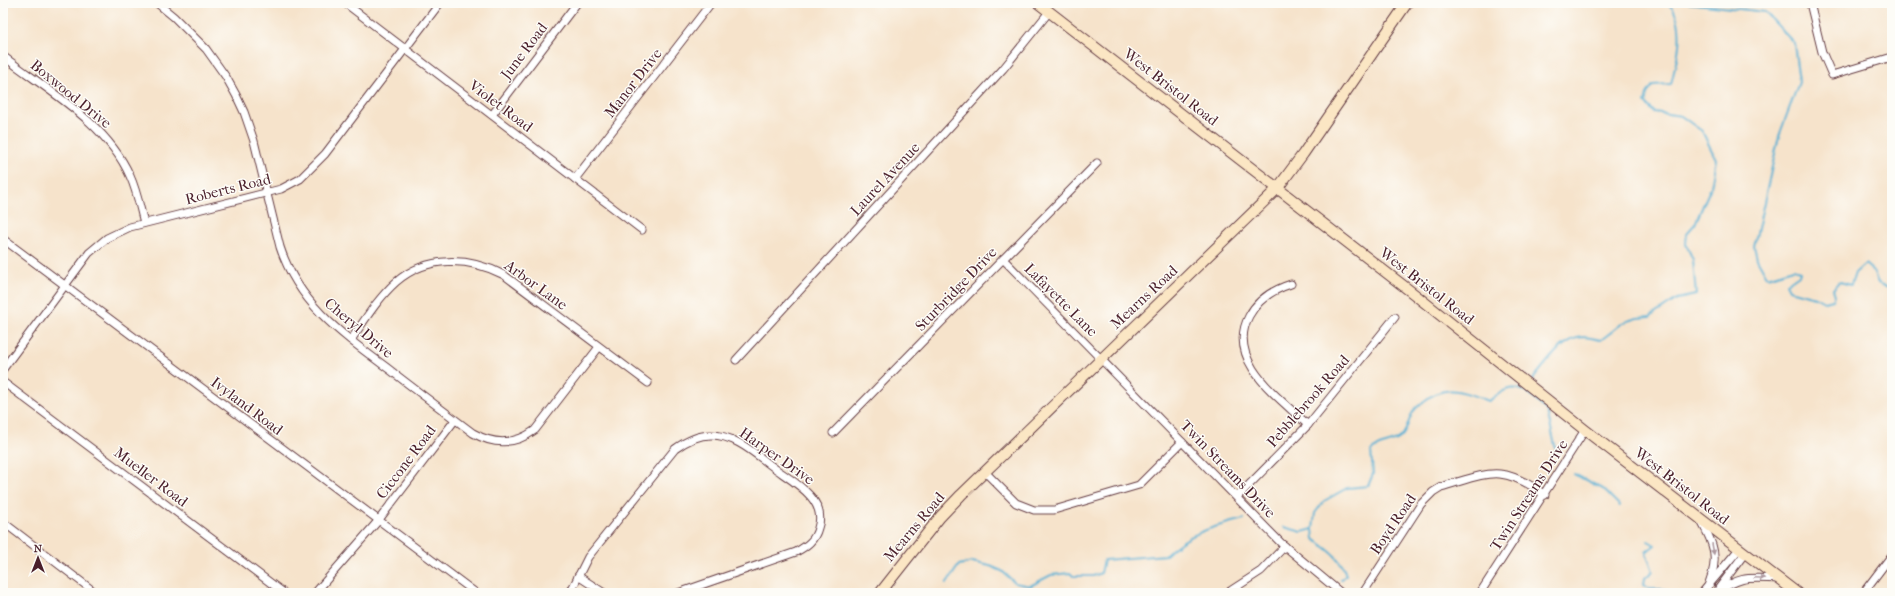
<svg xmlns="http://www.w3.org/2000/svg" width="1895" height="596" font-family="'IM FELL French Canon',serif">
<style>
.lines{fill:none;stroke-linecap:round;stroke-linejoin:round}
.stream{stroke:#56afd3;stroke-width:2}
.street-casing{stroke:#643c43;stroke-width:9}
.secondary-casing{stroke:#643c43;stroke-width:12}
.street{stroke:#fff;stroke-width:7}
.secondary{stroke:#fbe6c4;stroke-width:10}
.oneway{fill:#ae9aa0}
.labels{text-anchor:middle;stroke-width:3;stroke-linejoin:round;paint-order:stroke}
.street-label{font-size:15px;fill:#4a1f2b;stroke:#fdfcf7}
</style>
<rect width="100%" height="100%" fill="#fdfcf7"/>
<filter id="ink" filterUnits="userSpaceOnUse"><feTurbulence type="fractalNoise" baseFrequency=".025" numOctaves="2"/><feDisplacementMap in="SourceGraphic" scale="8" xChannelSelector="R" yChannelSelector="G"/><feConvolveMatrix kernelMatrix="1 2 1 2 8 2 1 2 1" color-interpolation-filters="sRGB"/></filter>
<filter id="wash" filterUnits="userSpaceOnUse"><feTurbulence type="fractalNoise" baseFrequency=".012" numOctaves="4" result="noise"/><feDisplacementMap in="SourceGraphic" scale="16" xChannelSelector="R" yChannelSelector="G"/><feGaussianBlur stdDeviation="0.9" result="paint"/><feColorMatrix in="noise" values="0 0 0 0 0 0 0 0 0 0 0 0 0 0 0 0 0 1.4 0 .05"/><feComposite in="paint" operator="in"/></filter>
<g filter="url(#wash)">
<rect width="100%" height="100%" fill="#f6e3cb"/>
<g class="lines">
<g class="stream">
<polyline points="1687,3 1765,12 1794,43 1799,82 1779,136 1754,246 1757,259 1767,277 1793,269 1800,271 1799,275 1786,284 1789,290 1815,297 1824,302 1833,300 1835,295 1833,289 1840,282 1851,285 1855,273 1865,264 1873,271 1878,283 1892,290"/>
<path d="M1532 384 1534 378C1546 364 1562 338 1583 337 1588 337 1595 339 1601 340L1624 322 1637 318 1650 317 1677 299 1696 295 1693 260 1686 244 1687 233 1695 224 1711 187 1716 159 1702 131 1681 116 1654 112 1645 103 1647 94 1653 85 1671 84C1676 63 1685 34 1675 13 1674 9 1670 6 1667 3"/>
<polyline points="1530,390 1529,394 1547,411 1557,454"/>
<polyline points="1574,474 1603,489 1620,506"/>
<polyline points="1284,527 1302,532 1313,529"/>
<polyline points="1648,541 1655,545 1646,552 1653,571 1645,578 1644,585 1650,589 1664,589 1669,593"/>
<path d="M1341 580 1346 575C1340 556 1328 550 1314 539L1313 529 1315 513 1324 501 1347 488 1368 486 1373 474 1371 451C1378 443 1393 445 1401 437 1408 430 1408 420 1413 412 1415 408 1420 405 1423 402 1445 382 1465 392 1489 401 1503 390 1512 383 1529 394"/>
<path d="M946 584 959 565 972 562 990 566 1002 571 1015 583 1030 586 1051 575 1070 573 1073 576H1093L1101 573 1104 560 1166 555C1187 533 1216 526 1244 519"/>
</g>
</g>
</g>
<g filter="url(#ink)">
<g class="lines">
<g class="street-casing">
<g id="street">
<path d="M157 3 174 17 206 49 226 77 236 95 244 112 254 141 280 247C299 305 343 335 390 370 417 391 445 412 473 433 494 445 515 445 535 430L599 347"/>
<polyline points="345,3 642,230"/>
<polyline points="1810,3 1822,52 1832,75 1892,57"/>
<path d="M3 56C48 91 106 122 130 176 137 191 140 208 144 223"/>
<polyline points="492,115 577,3"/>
<polyline points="575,179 711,3"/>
<polyline points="3,239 476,593"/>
<polyline points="1003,259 1281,543 1341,593"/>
<path d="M1291 284C1272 290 1258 299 1249 316 1225 361 1280 398 1308 425"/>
<path d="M351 340C364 321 378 298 396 282 427 255 469 257 504 275L648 383"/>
<polyline points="736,360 1003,69 1049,12"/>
<polyline points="3,369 89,253 107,238 130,227 281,189 300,179 325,154 440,3"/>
<polyline points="3,382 284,593"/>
<polyline points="833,433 1097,163"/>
<polyline points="985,472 1016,503 1034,510 1054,510 1139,485 1182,442"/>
<polyline points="1237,497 1308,425 1395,317"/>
<path d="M1701 521C1714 544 1719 558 1709 583"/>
<polyline points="3,522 96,593"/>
<polyline points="578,576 604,593"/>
<polyline points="1719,588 1745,553"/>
<polyline points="315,593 378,521 455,420"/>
<path d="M570 593 588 557 675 449C686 441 697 435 711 435 735 435 754 453 773 467 792 481 828 499 818 528 815 540 807 546 796 552L678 593"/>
<polyline points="1227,593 1261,571 1285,546"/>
<path d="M1363 593 1421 504 1433 492 1441 487C1489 473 1501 463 1545 495"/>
<polyline points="1480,593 1585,430"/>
<polyline points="1702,593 1739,549"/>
<path d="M1715 593C1743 575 1747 578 1779 579"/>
<polyline points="1863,593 1892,555"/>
</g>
</g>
<g class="secondary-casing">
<g id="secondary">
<polyline points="1038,3 1414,294 1585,430 1797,593"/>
<polyline points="880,593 940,517 961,495 1277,189 1303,154 1407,3"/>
</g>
</g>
<use href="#street" class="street"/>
<use href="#secondary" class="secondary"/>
</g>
<defs><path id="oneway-solid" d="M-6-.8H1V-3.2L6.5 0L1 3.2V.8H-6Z"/></defs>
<g class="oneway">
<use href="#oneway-solid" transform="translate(1713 549) rotate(80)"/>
<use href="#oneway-solid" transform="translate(1759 578) rotate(2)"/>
</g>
</g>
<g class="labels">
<g class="street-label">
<text transform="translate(524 51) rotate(-53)" y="5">June Road</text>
<text transform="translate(633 83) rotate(-52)" y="5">Manor Drive</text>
<text transform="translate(1171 87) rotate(38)" y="5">West Bristol Road</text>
<text transform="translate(71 94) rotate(39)" y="5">Boxwood Drive</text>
<text transform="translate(501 106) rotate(37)" y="5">Violet Road</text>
<text transform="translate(885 179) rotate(-47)" y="5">Laurel Avenue</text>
<text transform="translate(228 189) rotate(-14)" y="5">Roberts Road</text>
<text transform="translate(536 285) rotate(36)" y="5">Arbor Lane</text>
<text transform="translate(1427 286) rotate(38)" y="5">West Bristol Road</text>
<text transform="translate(956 289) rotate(-46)" y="5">Sturbridge Drive</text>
<text transform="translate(1144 297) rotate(-43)" y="5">Mearns Road</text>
<text transform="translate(1061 300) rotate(45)" y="5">Lafayette Lane</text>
<text transform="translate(359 328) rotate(40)" y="5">Cheryl Drive</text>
<text transform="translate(1308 401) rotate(-49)" y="5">Pebblebrook Road</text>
<text transform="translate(247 406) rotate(37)" y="5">Ivyland Road</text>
<text transform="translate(777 456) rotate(35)" y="5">Harper Drive</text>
<text transform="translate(406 462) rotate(-53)" y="5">Ciccone Road</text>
<text transform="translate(1228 469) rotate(46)" y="5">Twin Streams Drive</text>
<text transform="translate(151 477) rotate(37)" y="5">Mueller Road</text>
<text transform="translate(1682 486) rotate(38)" y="5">West Bristol Road</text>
<text transform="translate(1529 495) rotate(-57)" y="5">Twin Streams Drive</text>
<text transform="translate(1393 524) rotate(-56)" y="5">Boyd Road</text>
<text transform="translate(914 527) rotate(-50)" y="5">Mearns Road</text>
</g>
</g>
<rect width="1895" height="596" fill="none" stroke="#fdfcf7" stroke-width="16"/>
<g transform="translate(38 558)" stroke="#fdfcf7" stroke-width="3" paint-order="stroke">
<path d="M0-3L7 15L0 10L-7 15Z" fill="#4a1f2b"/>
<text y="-6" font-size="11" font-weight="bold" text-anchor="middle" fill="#4a1f2b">N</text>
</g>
</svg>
